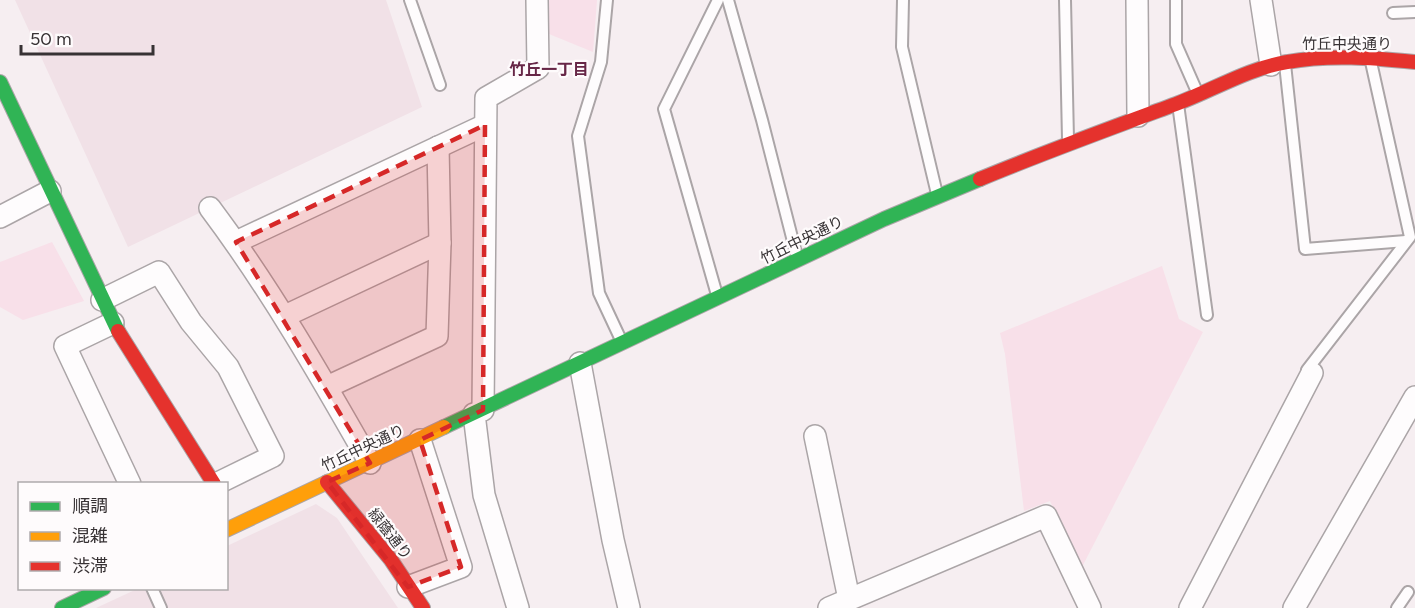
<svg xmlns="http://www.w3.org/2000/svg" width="1415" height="608" font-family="Figtree,'Noto Sans JP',sans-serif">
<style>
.built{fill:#f1e1e7}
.green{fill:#f8e0e9}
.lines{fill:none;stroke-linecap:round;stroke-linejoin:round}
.lane-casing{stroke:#aba5a7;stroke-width:14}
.street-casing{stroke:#aba5a7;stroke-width:24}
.fast-casing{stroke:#aba5a7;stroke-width:16}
.slow-casing{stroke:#aba5a7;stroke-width:16}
.jam-casing{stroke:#aba5a7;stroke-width:16}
.lane{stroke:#fefcfd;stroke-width:10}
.street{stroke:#fefcfd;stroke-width:21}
.fast{stroke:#30b455;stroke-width:14}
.slow{stroke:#ff9f0a;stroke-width:14}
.jam{stroke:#e5322d;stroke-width:14}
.marked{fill:#d62828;fill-opacity:0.2;stroke:#d62828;stroke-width:4.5;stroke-dasharray:12 8;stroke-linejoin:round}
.labels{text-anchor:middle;stroke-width:4.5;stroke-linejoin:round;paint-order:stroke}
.street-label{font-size:15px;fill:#373234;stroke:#fefbfc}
.neighbourhood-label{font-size:16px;font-weight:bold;fill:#672747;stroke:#fefbfc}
</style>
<rect width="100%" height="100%" fill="#f6eef1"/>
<g class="built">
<polygon points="15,0 386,0 422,107 128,247"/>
<polygon points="316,504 337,518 398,608 96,608 137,589 226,588 227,546"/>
</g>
<g class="green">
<polygon points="549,0 597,0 593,52 549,34"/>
<polygon points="52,242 84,301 23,320 0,307 0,262"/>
<polygon points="1162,266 1179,319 1203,332 1081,569 1050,501 1024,511 1005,354 1000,333"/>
</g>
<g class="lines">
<g class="lane-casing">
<g id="lane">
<polyline points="410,0 440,85"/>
<polyline points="607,0 601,62 578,136 599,293 621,340"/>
<polyline points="728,0 762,120 797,257"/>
<polyline points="903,0 902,47 937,194"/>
<polyline points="1065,0 1068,139"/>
<polyline points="1176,0 1176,44 1198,94"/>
<polyline points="1393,13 1415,12"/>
<polyline points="1285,64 1305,249 1406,241"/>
<polyline points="1178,104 1207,315"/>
<polyline points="717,295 664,109 718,0"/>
<polyline points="1307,370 1410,237 1371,62"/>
<polyline points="152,588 161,608"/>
<polyline points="1397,608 1408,592"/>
</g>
</g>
<g class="street-casing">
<g id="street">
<polyline points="1137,0 1138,116"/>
<polyline points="1261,0 1271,65"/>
<path d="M210 208C270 288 320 375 370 463"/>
<polyline points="0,217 50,191"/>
<polyline points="236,242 485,125"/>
<polyline points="102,300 159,272 191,322 228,367 273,456 216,484"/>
<polyline points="285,316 440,243"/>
<polyline points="113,323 65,346 130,484"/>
<polyline points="580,363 613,540 629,608"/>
<polyline points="327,387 437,336 440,243 438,147"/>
<polyline points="483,410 486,98 538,68 537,0"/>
<polyline points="474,414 484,495 518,608"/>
<polyline points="815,436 849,599"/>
<polyline points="408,587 461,567 420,440"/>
<polyline points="829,608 1046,516 1090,608"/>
<polyline points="1190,608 1312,373"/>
<polyline points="1294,608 1415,397"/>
</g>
</g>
<g class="fast-casing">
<g id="fast">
<polyline points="0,82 118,331"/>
<polyline points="444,427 884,219 980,179"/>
<polyline points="62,608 104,588"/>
</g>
</g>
<g class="slow-casing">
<polyline id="slow" points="226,530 444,427"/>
</g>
<g class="jam-casing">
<g id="jam">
<path d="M980 179C1045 152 1111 128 1176 104 1213 90 1249 68 1287 62 1330 54 1373 58 1415 62"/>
<polyline points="118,331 214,484"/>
<polyline points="327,482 391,560 423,608"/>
</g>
</g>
<use href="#lane" class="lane"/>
<use href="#street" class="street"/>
<use href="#fast" class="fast"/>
<use href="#slow" class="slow"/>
<use href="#jam" class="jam"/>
</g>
<path class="marked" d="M485 125 483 410 420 440 461 567 408 587 327 482 370 463 236 242Z"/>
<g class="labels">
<g class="street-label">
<text x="1347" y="49">竹丘中央通り</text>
<text transform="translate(802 240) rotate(-26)" y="5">竹丘中央通り</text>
<text transform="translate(363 448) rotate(-25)" y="5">竹丘中央通り</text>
<text transform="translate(390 534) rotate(52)" y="5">緑蔭通り</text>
</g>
<g class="neighbourhood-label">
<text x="549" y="75">竹丘一丁目</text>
</g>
</g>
<rect x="18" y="482" width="210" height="108" fill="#fefbfc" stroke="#aeabac" stroke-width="1.5"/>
<rect x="30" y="502" width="30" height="9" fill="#30b455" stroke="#aeabac" stroke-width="1.5"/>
<text x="72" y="512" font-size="18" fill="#373234">順調</text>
<rect x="30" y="532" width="30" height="9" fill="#ff9f0a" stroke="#aeabac" stroke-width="1.5"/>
<text x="72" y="542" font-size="18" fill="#373234">混雑</text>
<rect x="30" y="562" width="30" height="9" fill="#e5322d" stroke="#aeabac" stroke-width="1.5"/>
<text x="72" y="572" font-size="18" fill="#373234">渋滞</text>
<path d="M21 45v9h132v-9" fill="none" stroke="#373234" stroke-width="3"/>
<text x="30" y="45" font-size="18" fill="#373234" stroke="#fefbfc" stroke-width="4.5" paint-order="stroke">50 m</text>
</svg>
